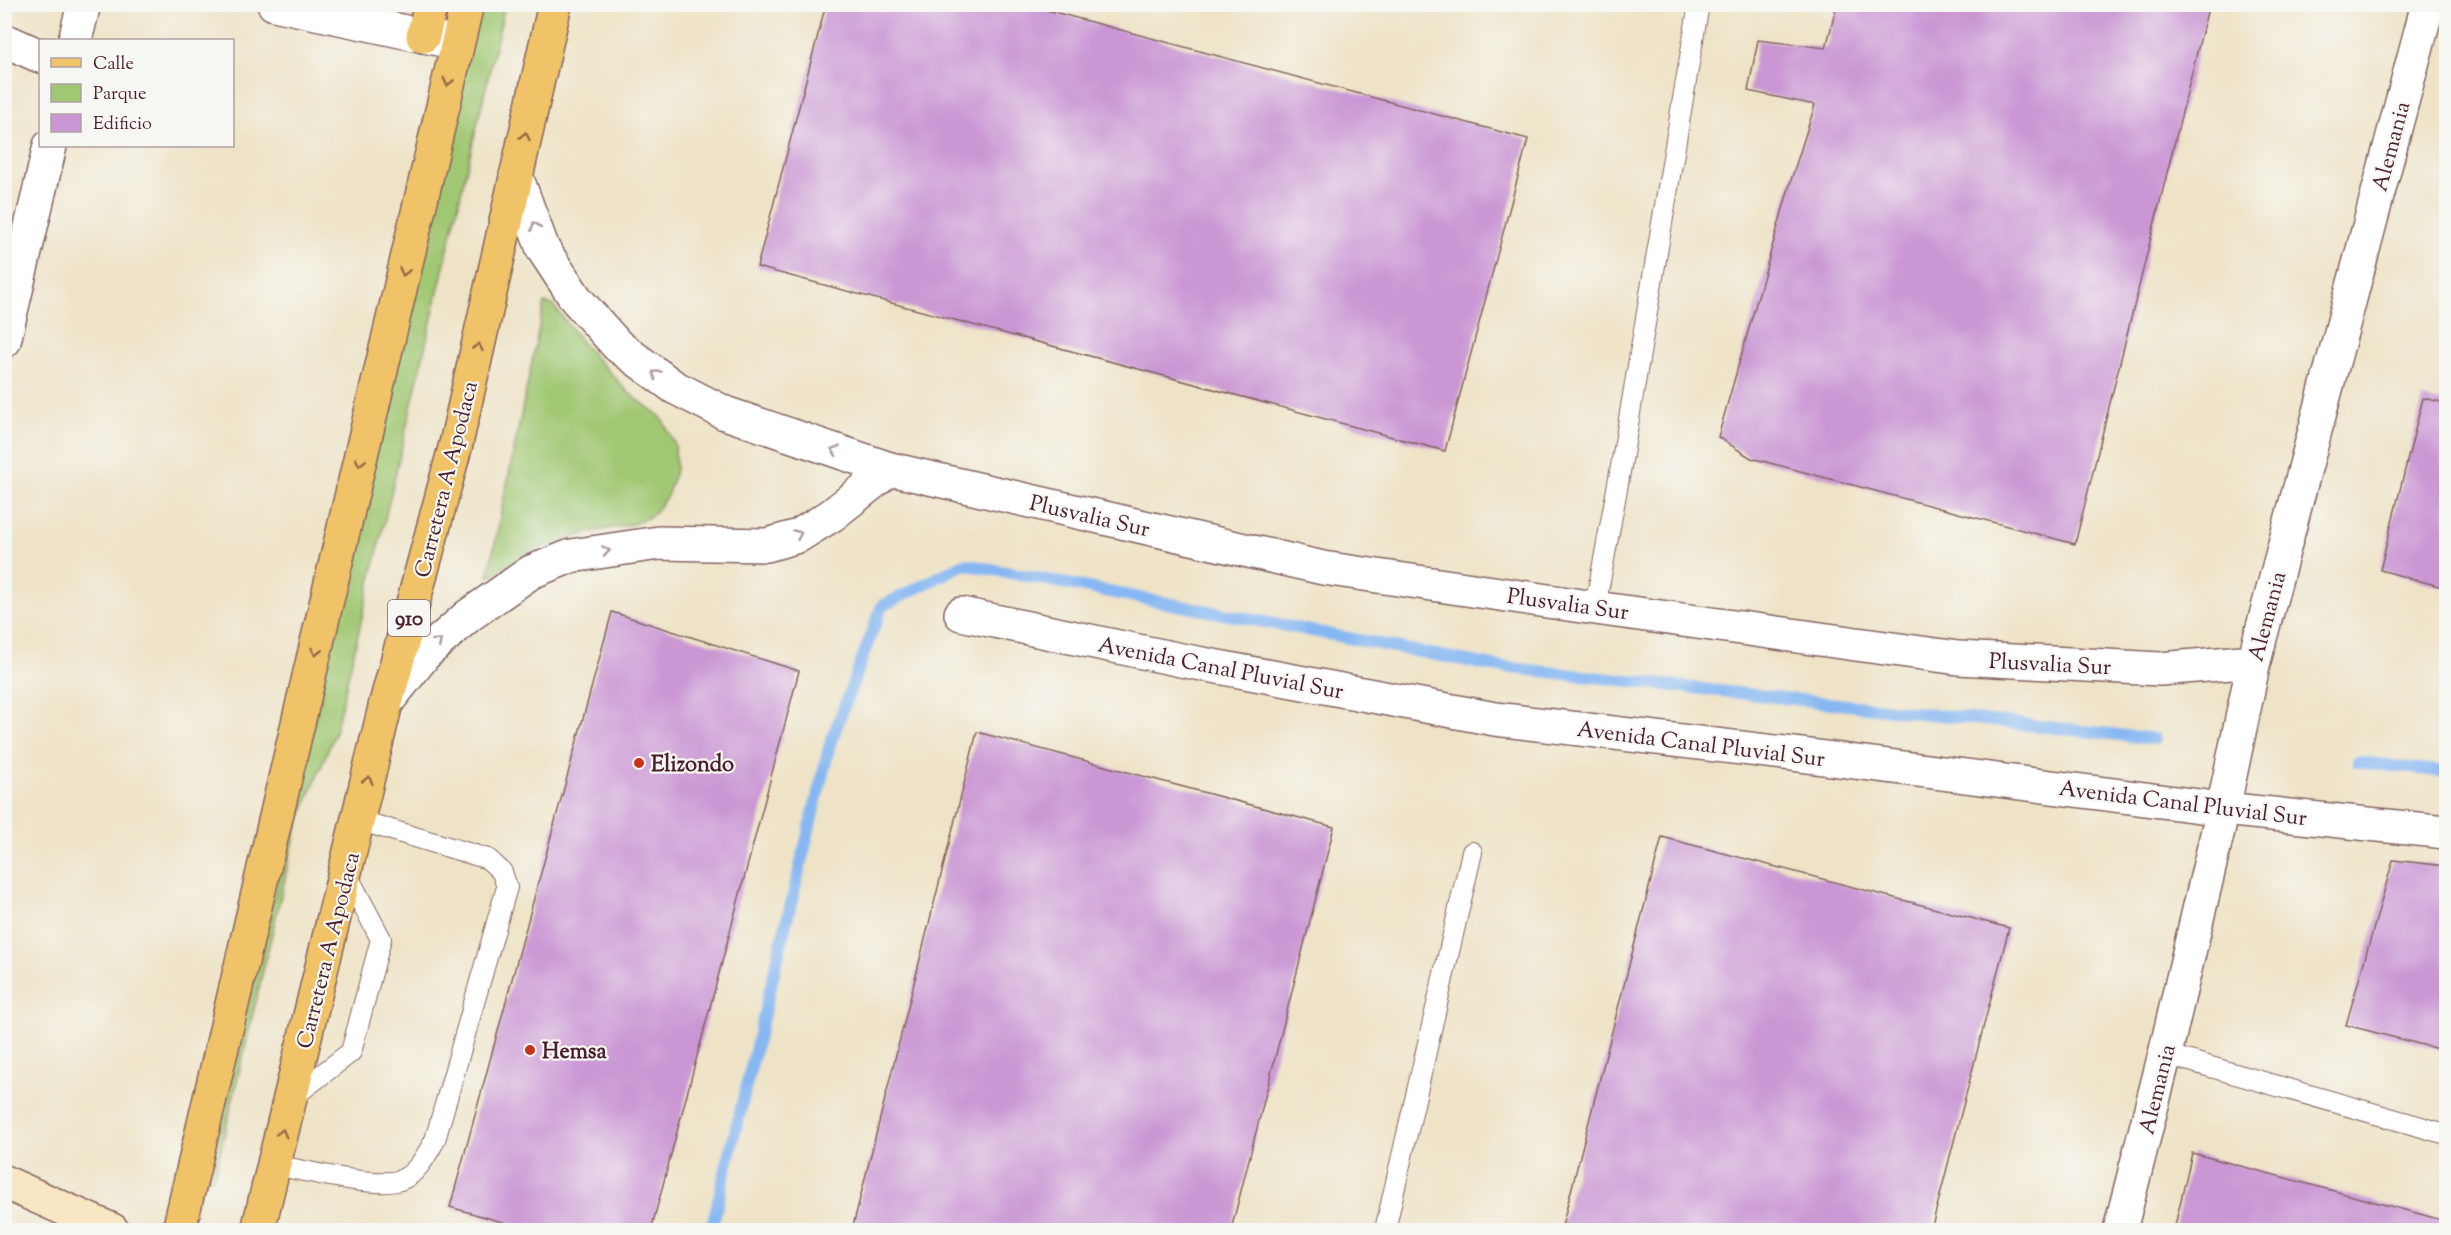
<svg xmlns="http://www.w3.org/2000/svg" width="2451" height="1235" font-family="'Sorts Mill Goudy',serif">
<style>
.green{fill:#a0c772;stroke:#75734e;stroke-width:1.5}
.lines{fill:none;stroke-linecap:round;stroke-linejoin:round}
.stream{stroke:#86b7f2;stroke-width:12}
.building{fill:#ca97d4}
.service-casing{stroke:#836461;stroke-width:22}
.minor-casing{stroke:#836461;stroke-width:36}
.secondary-casing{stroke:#836461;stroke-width:36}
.primary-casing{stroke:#836461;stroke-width:36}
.service{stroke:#fff;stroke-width:20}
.minor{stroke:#fff;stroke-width:33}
.secondary{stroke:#f9e7c3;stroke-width:33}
.primary{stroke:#f0c369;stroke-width:33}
.oneway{stroke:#956947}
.oneway2{stroke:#ae9aa0}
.poi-dot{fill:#c8321e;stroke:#f6f6f2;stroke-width:2}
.labels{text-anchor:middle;stroke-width:4.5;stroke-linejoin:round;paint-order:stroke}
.shield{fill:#f6f6f2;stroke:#7e6067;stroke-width:1.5}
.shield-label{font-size:21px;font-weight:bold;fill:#4a1f2b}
.street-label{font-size:22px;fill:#4a1f2b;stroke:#f6f6f2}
.poi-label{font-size:22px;font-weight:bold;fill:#4a1f2b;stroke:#f6f6f2;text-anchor:start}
</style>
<rect width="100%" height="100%" fill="#f6f6f2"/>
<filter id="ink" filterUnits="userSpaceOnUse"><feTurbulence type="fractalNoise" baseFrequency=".0167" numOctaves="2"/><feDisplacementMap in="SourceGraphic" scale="12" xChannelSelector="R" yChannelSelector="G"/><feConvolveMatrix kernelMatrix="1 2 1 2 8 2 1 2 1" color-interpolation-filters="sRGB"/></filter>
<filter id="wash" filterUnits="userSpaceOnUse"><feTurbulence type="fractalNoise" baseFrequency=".008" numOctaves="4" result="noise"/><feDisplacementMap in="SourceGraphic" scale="24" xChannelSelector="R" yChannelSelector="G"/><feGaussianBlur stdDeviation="1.35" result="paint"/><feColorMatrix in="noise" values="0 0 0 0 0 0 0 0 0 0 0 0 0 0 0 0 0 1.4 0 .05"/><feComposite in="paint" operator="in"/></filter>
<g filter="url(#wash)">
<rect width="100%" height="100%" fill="#eee3c6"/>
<g class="green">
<polygon points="479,5 505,5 335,733 298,823 216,1170 212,1179 208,1181"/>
<polygon points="544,303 553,305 583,344 629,393 661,417 675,445 676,470 667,496 653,515 633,524 587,533 534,550 488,577"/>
</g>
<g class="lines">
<g class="stream">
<polyline points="2358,762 2446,772"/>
<polyline points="711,1230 830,744 882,606 964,564 1493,666 2155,739"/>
</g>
</g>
<g id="blocks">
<g class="building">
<polygon points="826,4 1024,4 1528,139 1445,451 757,267"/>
<polygon points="1837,4 2209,4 2075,544 1751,458 1718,437 1792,177 1815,105 1748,91 1758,40 1826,48"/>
<polygon points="2423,398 2446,403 2446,588 2380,570"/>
<polygon points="612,612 799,671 651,1230 530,1230 450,1207"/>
<polygon points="977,732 1334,827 1231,1230 852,1230"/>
<polygon points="1662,837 2009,928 1931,1230 1561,1230"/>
<polygon points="2393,860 2446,866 2446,1051 2346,1025"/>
<polygon points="2192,1153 2446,1221 2446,1230 2174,1230"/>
</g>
</g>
</g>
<g filter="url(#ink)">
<use href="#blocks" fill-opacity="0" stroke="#836461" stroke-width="1.5"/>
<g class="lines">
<g class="service-casing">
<g id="service">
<polyline points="1595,608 1619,478 1699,4"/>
<polyline points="2165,1054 2446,1134"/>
<polyline points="290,1099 351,1052 381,939 345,871"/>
<path d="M274 1165C302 1170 381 1190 403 1179 418 1172 427 1154 435 1140L507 887 502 872 488 859 358 820"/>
<polyline points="1385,1230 1472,852"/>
</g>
</g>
<g class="minor-casing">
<g id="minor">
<polyline points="274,4 457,43"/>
<polyline points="4,40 40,56"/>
<polyline points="75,40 84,4"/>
<polyline points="516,176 543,249 576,299 618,346 674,387 725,413 890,469 1323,568 1595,608 1958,658 2160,669 2254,661"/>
<polyline points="4,341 50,146"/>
<polyline points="961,614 1181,660 1495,719 1793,754 2223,809 2446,832"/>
<polyline points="386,703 425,654 468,616 531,572 571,556 659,543 767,545 798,536 832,515 890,469"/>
<polyline points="2120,1230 2165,1054 2223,809 2254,661 2428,4"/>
</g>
</g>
<g class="secondary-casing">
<polyline id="secondary" points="4,1182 112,1230"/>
</g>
<g class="primary-casing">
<g id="primary">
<polyline points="423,36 431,4"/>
<polyline points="179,1230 467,4"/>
<polyline points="258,1230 386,703 456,444 555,4"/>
</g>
</g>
<use href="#service" class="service"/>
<use href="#minor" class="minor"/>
<use href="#secondary" class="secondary"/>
<use href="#primary" class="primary"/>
</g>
<defs><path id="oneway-chevron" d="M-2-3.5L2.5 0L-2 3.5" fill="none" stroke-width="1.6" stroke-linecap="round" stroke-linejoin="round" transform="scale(1.5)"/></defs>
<g class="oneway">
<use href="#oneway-chevron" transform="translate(448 82) rotate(103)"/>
<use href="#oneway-chevron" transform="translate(525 136) rotate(-77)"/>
<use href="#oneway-chevron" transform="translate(404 272) rotate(103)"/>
<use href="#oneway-chevron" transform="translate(478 347) rotate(-77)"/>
<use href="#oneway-chevron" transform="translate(360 462) rotate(103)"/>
<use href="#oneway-chevron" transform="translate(316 652) rotate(103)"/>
<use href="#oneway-chevron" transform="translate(368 780) rotate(-77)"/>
<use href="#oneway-chevron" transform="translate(282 1133) rotate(-76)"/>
</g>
<g class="oneway2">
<use href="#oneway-chevron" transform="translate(535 226) rotate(-110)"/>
<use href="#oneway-chevron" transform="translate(656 374) rotate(-144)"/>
<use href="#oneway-chevron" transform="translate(835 450) rotate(-161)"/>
<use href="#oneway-chevron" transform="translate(798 534) rotate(-25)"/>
<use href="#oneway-chevron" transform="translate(606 551) rotate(-9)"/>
<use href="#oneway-chevron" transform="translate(438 642) rotate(-41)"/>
</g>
</g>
<g class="poi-dot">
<circle cx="639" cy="763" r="6"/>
<circle cx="530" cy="1050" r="6"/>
</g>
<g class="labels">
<rect class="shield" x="388" y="600" width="42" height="36" rx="4.5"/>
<g class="shield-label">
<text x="409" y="625">910</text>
</g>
<g class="street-label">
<text transform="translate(2390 146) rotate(-75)" y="8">Alemania</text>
<text transform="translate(445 479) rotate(-76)" y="8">Carretera A Apodaca</text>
<text transform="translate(1090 515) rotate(13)" y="8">Plusvalia Sur</text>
<text transform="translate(1568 603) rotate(8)" y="8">Plusvalia Sur</text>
<text transform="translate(2266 616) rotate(-75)" y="8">Alemania</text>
<text transform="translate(2050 663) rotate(3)" y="8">Plusvalia Sur</text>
<text transform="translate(1221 667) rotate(11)" y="8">Avenida Canal Pluvial Sur</text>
<text transform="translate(1701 743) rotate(7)" y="8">Avenida Canal Pluvial Sur</text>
<text transform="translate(2183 802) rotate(7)" y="8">Avenida Canal Pluvial Sur</text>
<text transform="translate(327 950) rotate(-76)" y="8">Carretera A Apodaca</text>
<text transform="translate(2156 1089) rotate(-76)" y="8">Alemania</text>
</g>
<g class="poi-label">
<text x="651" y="771">Elizondo</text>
<text x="542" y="1058">Hemsa</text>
</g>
</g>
<rect width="2451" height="1235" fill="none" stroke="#f6f6f2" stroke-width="24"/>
<rect x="39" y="39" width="195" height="108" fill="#f6f6f2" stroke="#b1a0a2" stroke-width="1.5"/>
<rect x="51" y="58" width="30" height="9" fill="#f0c369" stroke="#b1a0a2" stroke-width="1.5"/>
<text x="93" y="69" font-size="18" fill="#4a1f2b">Calle</text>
<rect x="51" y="84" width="30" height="18" fill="#a0c772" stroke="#b1a0a2" stroke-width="1.5"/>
<text x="93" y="99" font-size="18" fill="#4a1f2b">Parque</text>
<rect x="51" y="114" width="30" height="18" fill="#ca97d4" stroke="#b1a0a2" stroke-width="1.5"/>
<text x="93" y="129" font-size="18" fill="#4a1f2b">Edificio</text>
</svg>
